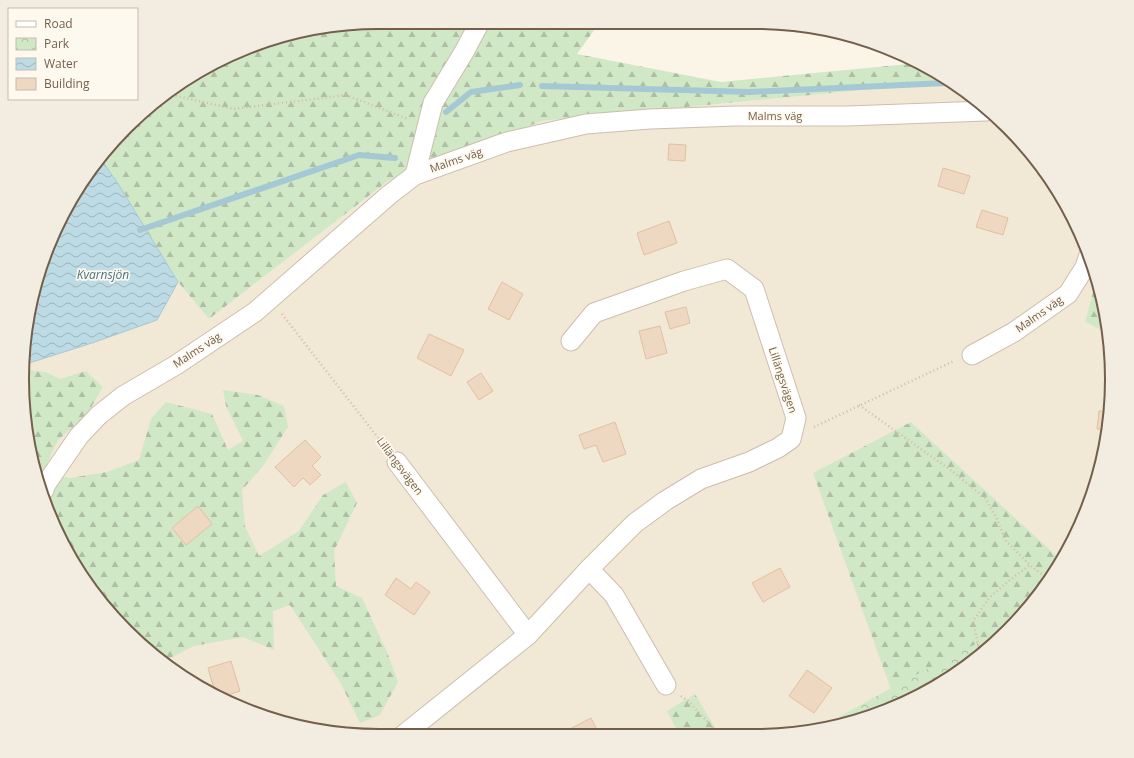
<svg xmlns="http://www.w3.org/2000/svg" width="1134" height="758" font-family="'Open Sans',sans-serif">
<style>
.residential{fill:#f2e8d6}
.forest{fill:url(#forest-firs)}
.park{fill:url(#park-crowns)}
.water{fill:url(#water-waves);stroke:#a4c9d5}
.lines{fill:none;stroke-linecap:round;stroke-linejoin:round}
.stream{stroke:#a4c9d5;stroke-width:6}
.building{fill:#efd8c1;stroke:#e1c0a2}
.street-casing{stroke:#cdbeae;stroke-width:21}
.path{stroke:#d4bba4;stroke-width:2.5;stroke-dasharray:1 3;stroke-linecap:butt}
.street{stroke:#fff;stroke-width:19}
.labels{text-anchor:middle;stroke-width:3.5;stroke-linejoin:round;paint-order:stroke}
.street-label{font-size:11px;fill:#745f4d;stroke:#fef9ee}
.water-label{font-size:12px;font-style:italic;fill:#487585;stroke:#fef9ee}
.rim{fill:none;stroke:#745f4d;stroke-width:2}
</style>
<defs>
<pattern id="forest-firs" width="22" height="20" patternUnits="userSpaceOnUse"><rect width="22" height="20" fill="#d1e8c7"/><path d="M5 1l3.5 6h-7zM16 11l3.5 6h-7z" fill="#aebfa4"/></pattern>
<pattern id="park-crowns" width="20" height="18" patternUnits="userSpaceOnUse"><rect width="20" height="18" fill="#d1e8c7"/><path d="M2 6a3 3 0 1 1 6 0M12 15a3 3 0 1 1 6 0" fill="none" stroke="#aebfa4"/></pattern>
<pattern id="water-waves" width="16" height="10" patternUnits="userSpaceOnUse"><rect width="16" height="10" fill="#bddbe4"/><path d="M0 5q4-4 8 0t8 0" fill="none" stroke="#9eb5bb"/></pattern>
</defs>
<rect width="100%" height="100%" fill="#fbf5e8"/>
<polygon class="residential" points="946,82 1007,126 1052,180 1085,242 1096,281 1085,322 1107,333 1112,379 1105,448 1085,515 1061,560 911,422 897,706 892,709 825,729 755,736 379,736 310,729 221,699 127,632 29,449 23,365 92,343 157,320 178,282 209,319 388,181 542,121"/>
<g class="forest">
<polygon points="379,22 600,22 577,54 721,82 919,63 946,82 542,121 388,181 209,319 178,282 119,185 100,158 180,82 264,41"/>
<polygon points="1096,281 1105,309 1107,333 1085,322"/>
<polygon points="24,370 46,372 60,379 86,371 103,387 86,416 58,440 43,472 70,478 107,472 139,460 151,419 166,402 212,414 228,450 243,441 226,406 223,390 258,395 284,406 288,427 263,466 242,490 245,526 259,556 299,531 323,495 346,482 357,503 334,551 336,586 362,598 387,652 398,682 380,715 360,723 340,682 290,605 273,611 274,650 243,637 194,646 166,660 127,632 70,557 29,449"/>
<polygon points="911,422 1061,560 1052,577 1008,631 954,676 897,706 813,473"/>
<polygon points="695,694 720,736 680,736 667,711"/>
</g>
<polygon class="park" points="1014,624 1008,631 954,676 892,709 825,729 815,730 906,680"/>
<polygon class="water" points="100,158 119,185 178,282 157,320 92,343 23,365 23,355 49,243 96,161"/>
<g class="lines">
<g class="stream">
<polyline points="542,86 749,92 946,83"/>
<polyline points="446,112 471,92 520,85"/>
<polyline points="140,230 359,155 395,158"/>
</g>
</g>
<g class="building">
<polygon points="669,144 686,145 685,161 668,160"/>
<polygon points="943,168 970,176 964,194 938,186"/>
<polygon points="982,210 1008,218 1003,235 976,227"/>
<polygon points="669,221 677,243 644,255 637,233"/>
<polygon points="502,282 523,294 509,320 488,309"/>
<polygon points="686,307 690,323 670,329 665,312"/>
<polygon points="660,326 667,353 646,359 639,331"/>
<polygon points="429,334 464,350 451,376 417,358"/>
<polygon points="481,373 493,391 479,400 467,382"/>
<polygon points="1099,411 1109,412 1107,430 1097,429"/>
<polygon points="615,422 626,454 603,462 596,445 584,449 579,435"/>
<polygon points="305,440 321,457 312,466 321,475 310,485 303,478 294,487 275,467"/>
<polygon points="198,506 212,524 186,545 172,528"/>
<polygon points="780,568 790,587 763,602 752,583"/>
<polygon points="396,578 411,589 416,582 430,592 414,615 385,595"/>
<polygon points="231,661 240,691 219,698 216,696 208,668"/>
<polygon points="807,670 832,688 814,713 789,696"/>
<polygon points="591,718 600,736 569,736 566,731"/>
</g>
<g class="lines">
<g class="street-casing">
<g id="street">
<polyline points="415,175 433,103 464,52 480,22"/>
<polyline points="972,355 1014,332 1068,294 1085,267 1089,255"/>
<polyline points="397,462 528,635"/>
<polyline points="44,490 46,484 79,436 99,415 123,396 176,365 255,312 389,195 415,175 507,142 586,124 650,119 736,116 847,116 986,111"/>
<polyline points="589,569 614,595 666,685"/>
<polyline points="402,736 528,635 589,569 635,523 665,501 701,479 749,462 778,448 791,439 796,418 754,289 727,269 684,281 594,313 571,341"/>
</g>
</g>
<g class="path">
<polyline points="168,94 234,109 346,95 408,119"/>
<polyline points="282,314 386,448"/>
<polyline points="859,405 952,471 985,498 996,517 1006,541 1030,565 1049,580"/>
<polyline points="814,427 954,361"/>
<polyline points="980,654 973,621 989,598 1011,579 1030,565"/>
<polyline points="681,696 688,701 721,736"/>
</g>
<use href="#street" class="street"/>
</g>
<g class="labels">
<g class="street-label">
<text x="775" y="120">Malms väg</text>
<text transform="translate(456 160) rotate(-19)" y="4">Malms väg</text>
<text transform="translate(1039 314) rotate(-35)" y="4">Malms väg</text>
<text transform="translate(197 350) rotate(-33)" y="4">Malms väg</text>
<text transform="translate(783 380) rotate(72)" y="4">Lillängsvägen</text>
<text transform="translate(400 466) rotate(53)" y="4">Lillängsvägen</text>
</g>
<g class="water-label">
<text x="103" y="279">Kvarnsjön</text>
</g>
</g>
<path d="M0 0H1134V758H0ZM379 29H755A350 350 0 0 1 1105 379V379A350 350 0 0 1 755 729H379A350 350 0 0 1 29 379V379A350 350 0 0 1 379 29Z" fill="#f3ede1" fill-rule="evenodd"/>
<path class="rim" d="M379 29H755A350 350 0 0 1 1105 379V379A350 350 0 0 1 755 729H379A350 350 0 0 1 29 379V379A350 350 0 0 1 379 29Z"/>
<rect x="8" y="8" width="130" height="92" fill="#fef9ee" stroke="#c7bbae"/>
<rect x="16" y="21" width="20" height="6" fill="#ffffff" stroke="#c7bbae"/>
<text x="44" y="28" font-size="12" fill="#745f4d">Road</text>
<rect x="16" y="38" width="20" height="12" fill="url(#park-crowns)" stroke="#c7bbae"/>
<text x="44" y="48" font-size="12" fill="#745f4d">Park</text>
<rect x="16" y="58" width="20" height="12" fill="url(#water-waves)" stroke="#c7bbae"/>
<text x="44" y="68" font-size="12" fill="#745f4d">Water</text>
<rect x="16" y="78" width="20" height="12" fill="#efd8c1" stroke="#c7bbae"/>
<text x="44" y="88" font-size="12" fill="#745f4d">Building</text>
</svg>
